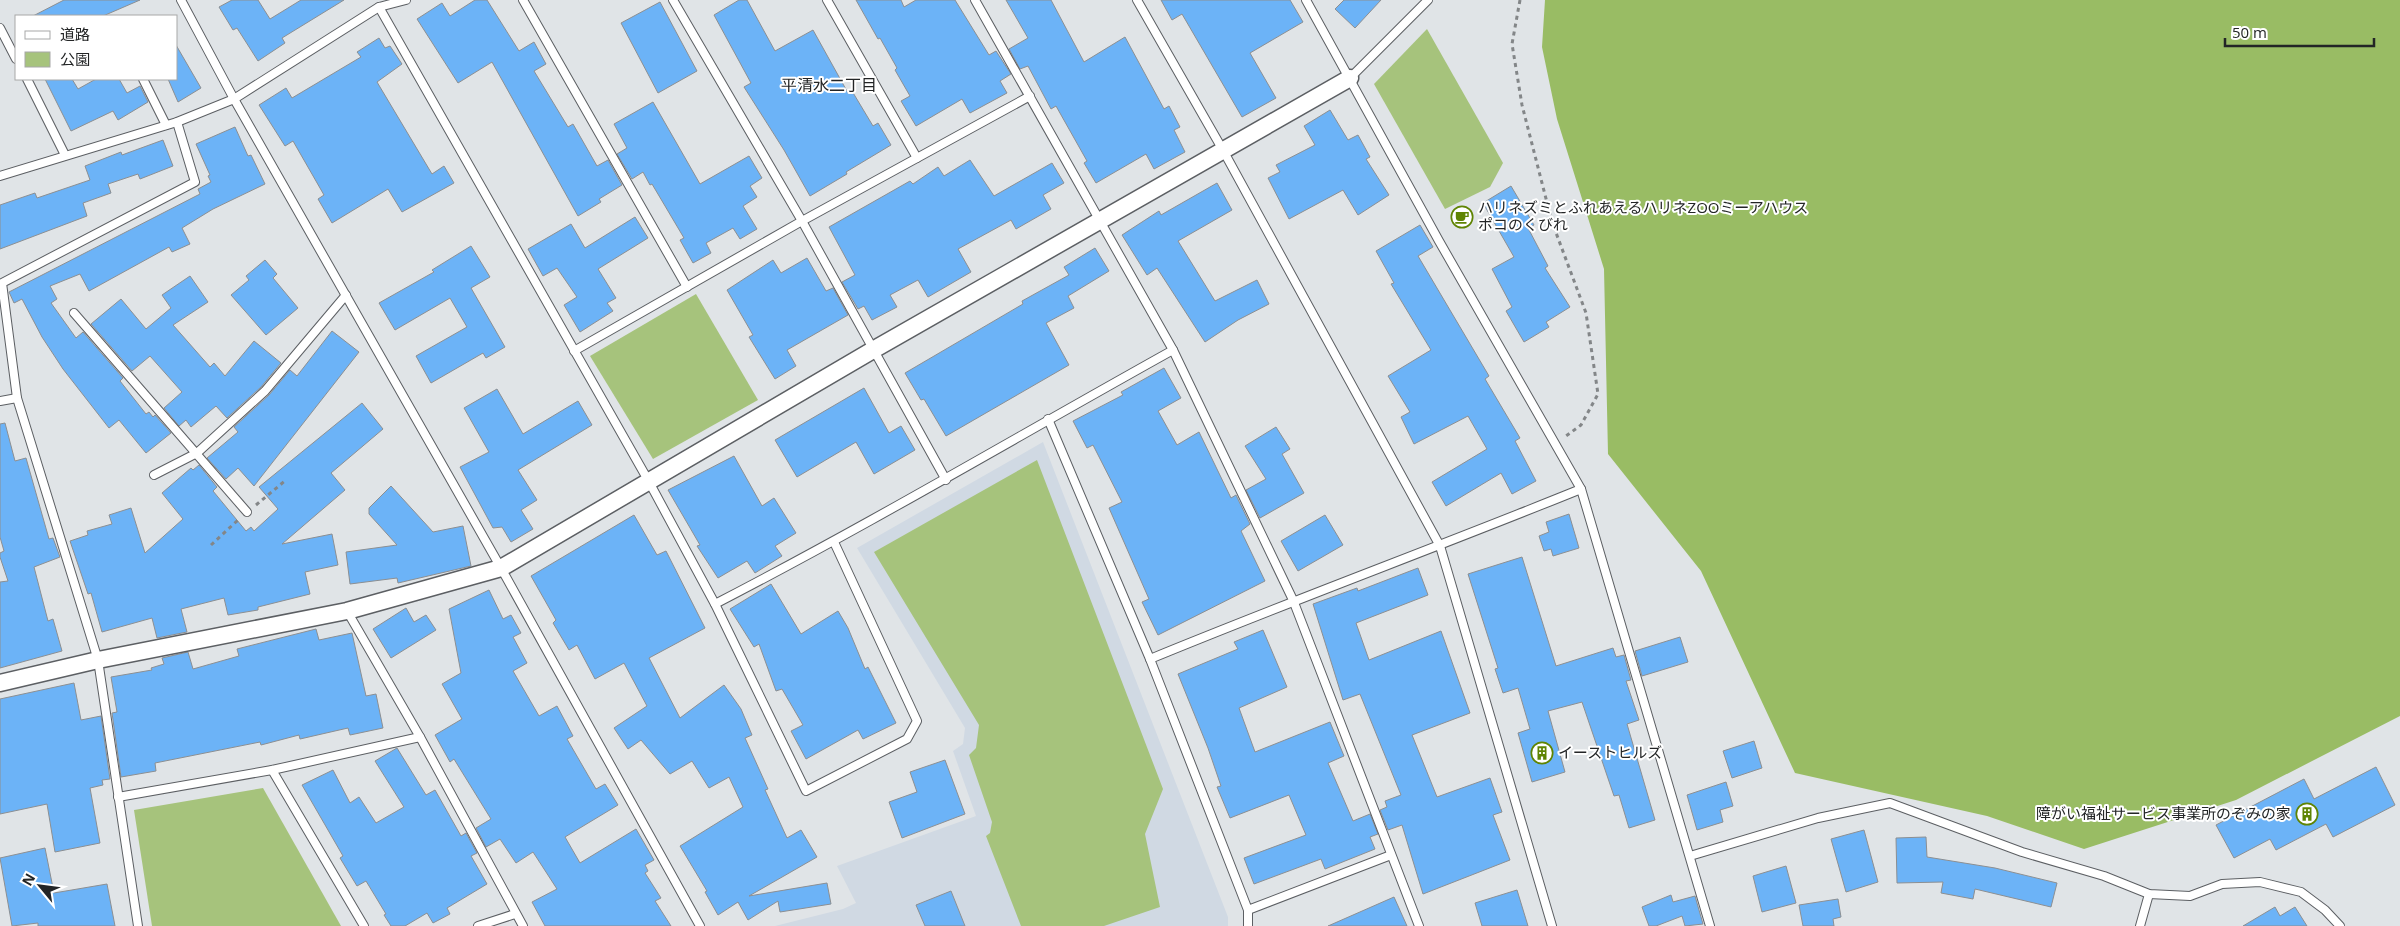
<svg xmlns="http://www.w3.org/2000/svg" width="2400" height="926" font-family="'Open Sans','Noto Sans JP',sans-serif">
<style>
.built{fill:#d0d9e3}
.green{fill:#a6c37c}
.forest{fill:#99bc64}
.building{fill:#6cb3f7;stroke:#8c8f92}
.lines{fill:none;stroke-linecap:round;stroke-linejoin:round}
.lane-casing{stroke:#5c5f63;stroke-width:10}
.street-casing{stroke:#5c5f63;stroke-width:19}
.path{stroke:#838688;stroke-width:3;stroke-dasharray:4 4;stroke-linecap:butt}
.lane{stroke:#fff;stroke-width:8}
.street{stroke:#fff;stroke-width:16}
.labels{text-anchor:middle;stroke-width:4;stroke-linejoin:round;paint-order:stroke}
.poi-label{font-size:15px;fill:#232526;stroke:#fff;text-anchor:start}
.neighbourhood-label{font-size:16px;fill:#232526;stroke:#fff}
</style>
<rect width="100%" height="100%" fill="#e0e4e7"/>
<polygon class="built" points="1043,442 1228,917 1228,926 775,926 843,909 856,903 837,866 976,816 953,751 963,744 965,728 857,548"/>
<g class="green">
<polygon points="1427,29 1503,163 1490,187 1445,209 1374,84"/>
<polygon points="696,294 758,400 653,459 590,356"/>
<polygon points="1037,460 1163,789 1145,834 1160,907 1104,926 1021,926 986,836 990,833 992,822 969,755 976,748 979,725 874,552"/>
<polygon points="263,788 341,926 152,926 134,810"/>
</g>
<polygon class="forest" points="1545,0 2400,0 2400,716 2236,800 2084,849 1987,816 1795,773 1701,571 1608,454 1604,269 1557,119 1542,47"/>
<g class="building">
<polygon points="64,0 140,0 103,16 33,16"/>
<polygon points="232,0 258,0 270,19 301,0 344,0 282,38 285,43 258,61 237,28 233,30 219,7"/>
<polygon points="475,0 487,0 519,51 534,42 546,64 534,71 568,127 573,124 597,166 608,160 622,185 599,199 601,202 578,216 492,62 458,83 417,19 442,3 450,16"/>
<polygon points="739,0 747,0 775,51 813,30 848,93 852,91 873,126 878,123 891,145 846,172 847,174 810,196 784,150 744,87 751,83 714,15"/>
<polygon points="856,0 901,0 904,7 916,0 955,0 989,55 996,51 1011,74 1000,81 1007,93 970,113 962,99 916,126 901,101 910,96 895,70 897,68 880,38 878,39"/>
<polygon points="1006,0 1051,0 1084,62 1125,37 1164,109 1169,106 1180,127 1174,130 1185,152 1154,169 1146,154 1096,183 1084,163 1087,161 1056,106 1051,109 1028,66 1020,69 1009,49 1028,38"/>
<polygon points="1161,0 1290,0 1303,22 1250,53 1276,98 1242,117 1182,14 1172,20"/>
<polygon points="1344,0 1381,0 1355,28 1335,9"/>
<polygon points="660,2 697,71 658,93 621,23"/>
<polygon points="379,38 385,48 390,46 402,64 377,82 432,174 444,166 454,183 402,212 388,189 332,223 318,199 324,195 293,141 285,146 259,105 286,88 292,98 361,57 357,52"/>
<polygon points="176,45 201,88 178,102 168,79 176,79"/>
<polygon points="45,79 72,79 78,89 96,79 119,79 127,93 140,86 148,102 118,120 113,111 71,131"/>
<polygon points="653,102 700,184 749,156 762,178 750,186 757,197 743,206 757,229 740,239 733,228 706,243 711,253 693,263 680,240 684,238 652,184 650,185 643,172 632,179 617,154 627,148 614,124"/>
<polygon points="1330,110 1348,140 1358,135 1370,157 1366,159 1389,195 1358,215 1343,190 1289,219 1268,178 1280,172 1276,165 1315,145 1304,126"/>
<polygon points="235,127 248,156 251,155 265,184 213,209 182,228 190,244 172,252 169,247 89,291 80,274 50,286 57,299 51,303 76,338 83,332 123,378 120,381 146,414 149,412 153,417 155,415 171,433 146,453 119,420 109,428 63,369 42,337 22,299 14,303 9,292 200,194 198,189 211,182 208,176 210,175 196,144"/>
<polygon points="163,140 173,166 140,179 138,174 108,184 111,193 83,203 87,216 0,249 0,205 35,193 37,198 90,180 85,166 121,152 122,155"/>
<polygon points="970,160 994,196 1052,163 1064,183 1043,195 1051,209 1016,229 1011,220 958,249 971,272 928,297 918,280 890,295 897,307 872,320 864,306 858,309 842,282 855,275 829,227 910,181 913,184 938,167 944,176"/>
<polygon points="1217,183 1232,210 1178,241 1215,301 1257,280 1269,304 1238,320 1205,342 1157,268 1147,275 1122,235 1159,211 1161,215"/>
<polygon points="1511,186 1534,225 1528,228 1548,266 1545,268 1570,307 1546,322 1549,327 1524,342 1506,311 1512,307 1492,269 1514,257 1483,203"/>
<polygon points="635,217 648,238 598,269 616,298 607,303 613,311 580,332 564,305 577,297 557,268 543,276 528,249 571,224 585,248"/>
<polygon points="1420,225 1433,247 1418,256 1489,376 1485,379 1520,438 1515,441 1536,481 1512,494 1501,473 1446,506 1432,482 1487,449 1468,416 1414,444 1401,417 1410,412 1388,376 1431,350 1391,284 1394,283 1376,251"/>
<polygon points="471,246 490,277 471,288 505,347 486,358 483,353 431,383 416,356 467,327 450,298 395,330 379,303 434,272 432,270"/>
<polygon points="1095,248 1109,271 1068,296 1074,308 1046,323 1069,365 946,436 924,399 921,400 905,373 1023,304 1022,301 1069,275 1064,267"/>
<polygon points="807,258 826,291 833,288 848,315 787,350 796,366 775,379 749,337 753,335 727,290 773,260 781,273"/>
<polygon points="265,260 277,274 273,278 298,308 266,335 231,295 249,280 246,276"/>
<polygon points="190,276 208,302 173,325 210,367 214,363 225,376 254,341 281,363 261,387 227,418 216,406 191,427 186,420 179,426 164,408 182,392 150,356 132,371 91,324 121,299 146,329 171,308 162,295"/>
<polygon points="332,331 359,352 254,486 238,468 226,479 207,458 238,432 234,427 269,395 290,370 297,376"/>
<polygon points="1164,368 1181,398 1158,411 1177,445 1199,432 1231,498 1236,495 1250,524 1241,531 1265,581 1158,635 1142,602 1149,599 1109,508 1122,502 1093,445 1087,448 1073,421 1123,395 1121,392"/>
<polygon points="864,388 889,433 901,426 915,450 874,474 856,442 797,477 775,440"/>
<polygon points="497,389 523,434 578,401 592,425 518,470 537,500 521,510 533,529 511,542 502,527 493,528 460,467 489,452 464,408"/>
<polygon points="362,403 383,429 331,473 345,490 282,544 332,534 338,565 305,572 310,594 258,607 258,610 228,615 224,598 181,609 187,632 157,638 152,618 102,632 91,593 88,594 70,541 88,535 87,531 112,524 109,515 131,508 145,553 183,519 162,493 191,468 193,470 199,465 217,487 213,491 246,531 251,527 254,531 278,509 259,487"/>
<polygon points="5,423 15,461 26,458 49,539 53,538 60,557 34,567 48,621 53,619 62,651 0,668 0,582 8,581 0,557 0,553 4,551 0,537 0,424"/>
<polygon points="1276,427 1290,449 1282,454 1304,493 1260,518 1246,490 1266,479 1245,446"/>
<polygon points="734,456 762,506 774,498 796,533 775,546 782,556 755,573 747,561 718,578 697,546 700,545 668,490"/>
<polygon points="391,486 433,532 463,526 471,566 398,583 397,578 350,584 346,552 397,545 369,514 369,508"/>
<polygon points="1569,514 1579,548 1553,556 1551,549 1544,551 1539,536 1549,532 1546,522"/>
<polygon points="634,515 657,555 666,551 705,628 649,658 680,718 724,685 741,709 752,735 745,738 768,789 765,790 787,838 801,830 817,857 749,896 827,883 831,904 780,912 778,901 748,920 738,902 718,915 705,892 707,891 680,846 743,807 729,777 709,788 692,761 670,774 641,740 628,749 614,728 647,706 624,663 595,679 577,645 569,650 553,623 556,620 531,576"/>
<polygon points="1325,515 1343,545 1298,571 1281,541"/>
<polygon points="1522,557 1556,666 1613,648 1616,657 1624,655 1631,680 1626,681 1639,720 1627,724 1655,820 1629,828 1619,795 1614,796 1582,702 1548,711 1565,772 1532,782 1518,733 1530,729 1518,688 1503,693 1495,669 1498,668 1468,574"/>
<polygon points="1418,568 1428,595 1356,623 1369,660 1441,631 1470,713 1412,735 1437,797 1490,778 1502,812 1493,815 1510,860 1423,894 1402,825 1388,830 1380,810 1387,807 1385,801 1401,795 1360,694 1343,700 1313,604 1357,588 1358,591"/>
<polygon points="771,584 801,634 838,611 848,628 865,669 868,667 896,723 863,739 858,730 806,759 791,731 803,725 782,689 776,691 759,644 754,647 730,609"/>
<polygon points="489,590 503,619 511,615 521,633 513,637 527,663 513,671 539,716 557,706 573,736 567,739 596,789 605,784 618,805 565,837 580,863 636,829 654,860 645,865 648,871 645,873 661,898 655,901 671,926 545,926 532,902 557,889 533,852 516,863 500,839 486,847 476,828 491,819 454,759 450,762 435,735 462,719 442,684 461,673 449,609"/>
<polygon points="406,608 414,622 426,615 436,630 391,658 373,629"/>
<polygon points="316,629 319,640 352,633 366,696 376,694 383,728 350,735 348,728 300,739 299,735 261,745 260,742 155,763 156,771 121,777 112,713 117,712 111,677 152,670 151,668 164,664 162,658 188,652 193,669 239,656 237,649"/>
<polygon points="1263,630 1287,687 1239,708 1255,752 1330,722 1344,756 1328,763 1353,821 1370,814 1378,834 1370,837 1375,849 1325,869 1321,859 1254,884 1244,858 1306,835 1289,795 1230,818 1217,787 1221,786 1208,748 1178,674 1238,649 1234,642"/>
<polygon points="1680,637 1688,662 1642,676 1635,651"/>
<polygon points="74,683 81,720 101,716 110,779 102,780 103,785 90,788 100,843 55,852 47,804 0,814 0,699"/>
<polygon points="1754,741 1762,768 1732,778 1723,751"/>
<polygon points="397,748 426,795 435,790 461,836 466,833 477,853 471,856 487,884 447,908 450,914 433,923 427,913 405,926 391,926 384,915 386,914 366,881 357,886 340,858 343,856 302,785 333,770 350,803 359,797 376,823 404,807 375,761"/>
<polygon points="945,760 965,814 902,838 889,802 917,792 910,772"/>
<polygon points="2376,767 2395,805 2333,837 2326,824 2276,850 2270,839 2234,858 2216,825 2304,779 2314,799"/>
<polygon points="1726,782 1733,806 1720,810 1723,822 1697,830 1687,795"/>
<polygon points="1864,830 1878,882 1846,892 1831,839"/>
<polygon points="1926,837 1927,857 1995,868 2057,883 2051,907 1975,889 1973,899 1941,893 1943,882 1897,883 1896,838"/>
<polygon points="45,848 54,893 107,884 115,926 38,926 38,923 12,926 0,858"/>
<polygon points="1786,866 1796,903 1762,912 1753,876"/>
<polygon points="1517,890 1528,926 1482,926 1475,903"/>
<polygon points="951,891 965,926 925,926 916,905"/>
<polygon points="1671,895 1673,902 1695,896 1703,924 1685,926 1682,916 1656,926 1649,926 1642,907"/>
<polygon points="1394,897 1407,926 1328,926"/>
<polygon points="1838,899 1841,917 1833,919 1834,926 1803,926 1799,905"/>
<polygon points="2275,907 2280,916 2295,907 2307,926 2243,926"/>
</g>
<g class="lines">
<g class="lane-casing">
<g id="lane">
<polyline points="181,0 234,99 501,568 700,926"/>
<polyline points="523,0 687,287"/>
<polyline points="673,0 802,221 946,480"/>
<polyline points="827,0 917,158"/>
<polyline points="975,0 1173,350 1293,600 1419,926"/>
<polyline points="1137,0 1224,152 1440,546 1552,926"/>
<polyline points="1306,0 1439,241 1581,489 1710,926"/>
<polyline points="379,7 648,480 715,604 806,791 907,739 917,721 834,542"/>
<polyline points="0,28 16,59"/>
<polyline points="1350,78 1428,0"/>
<polyline points="27,79 65,155"/>
<polyline points="143,79 166,125"/>
<polyline points="0,176 177,122 234,99 379,7 406,0"/>
<polyline points="74,313 247,512"/>
<polyline points="574,351 802,221 1030,96"/>
<polyline points="0,401 17,398"/>
<polyline points="1048,419 1150,659 1248,910 1391,855"/>
<polyline points="154,475 197,453 265,391 346,295"/>
<path d="M715 604C870 524 1020 435 1173 350"/>
<polyline points="347,611 420,737 523,926"/>
<path d="M1150 659C1293 600 1438 547 1581 489"/>
<polyline points="272,770 364,926"/>
<polyline points="118,797 272,770 420,737"/>
<polyline points="1690,856 1818,818 1890,803 2022,852 2104,876 2149,894 2190,896 2222,884 2260,882 2301,892 2325,910 2340,926"/>
<polyline points="1248,910 1248,926"/>
<polyline points="138,926 98,660 17,398 2,283 195,182 177,122"/>
<polyline points="478,926 515,914"/>
<polyline points="2140,926 2149,894"/>
</g>
</g>
<g class="street-casing">
<polyline id="street" points="0,683 98,660 347,611 501,568 873,350 1350,78"/>
</g>
<g class="path">
<polyline points="1520,0 1512,44 1522,105 1552,222 1586,313 1598,394 1581,425 1566,436"/>
<polyline points="256,505 286,480"/>
<polyline points="211,545 238,520"/>
</g>
<use href="#lane" class="lane"/>
<use href="#street" class="street"/>
</g>
<defs>
<g id="cafe-ring" transform="scale(1.125)"><circle r="9.5" fill="#fff" stroke="#5f8403" stroke-width="1.5"/><path d="M-5.5-4.5H6V0H3Q3 3.5 0 3.5H-2.5Q-5.5 3.5-5.5 0ZM3-3.2v2h1.7v-2ZM-6 4.5H4V6H-6Z" fill="#5f8403"/></g>
<g id="building-ring" transform="scale(1.125)"><circle r="9.5" fill="#fff" stroke="#5f8403" stroke-width="1.5"/><path d="M-4-6H4V6H1V3H-1V6H-4ZM-2.5-4.3h1.7v1.8h-1.7ZM.8-4.3h1.7v1.8H.8ZM-2.5-1h1.7V.8h-1.7ZM.8-1h1.7V.8H.8Z" fill="#5f8403"/></g>
</defs>
<g fill-rule="evenodd">
<use href="#cafe-ring" x="1462" y="217"/>
<use href="#building-ring" x="1542" y="753"/>
<use href="#building-ring" x="2307" y="814"/>
</g>
<g class="labels">
<g class="poi-label">
<text x="1478" y="213">ハリネズミとふれあえるハリネZOOミーアハウス<tspan x="1478" dy="17">ポコのくびれ</tspan></text>
<text x="1558" y="758">イーストヒルズ</text>
<text x="2291" y="819" text-anchor="end">障がい福祉サービス事業所のぞみの家</text>
</g>
<g class="neighbourhood-label">
<text x="829" y="91">平清水二丁目</text>
</g>
</g>
<rect x="15" y="15" width="162" height="65" fill="#ffffff" stroke="#a7a8a8"/>
<rect x="25" y="31" width="25" height="8" fill="#ffffff" stroke="#a7a8a8"/>
<text x="60" y="40" font-size="15" fill="#232526">道路</text>
<rect x="25" y="52" width="25" height="15" fill="#a6c37c" stroke="#a7a8a8"/>
<text x="60" y="65" font-size="15" fill="#232526">公園</text>
<g transform="translate(40 886) rotate(299)" stroke="#ffffff" stroke-width="4" paint-order="stroke">
<path d="M0-4L9 19L0 12L-9 19Z" fill="#232526"/>
<text y="-8" font-size="14" font-weight="bold" text-anchor="middle" fill="#232526">N</text>
</g>
<path d="M2225 38v8h149v-8" fill="none" stroke="#232526" stroke-width="2.5"/>
<text x="2232" y="38" font-size="15" fill="#232526" stroke="#ffffff" stroke-width="4" paint-order="stroke">50 m</text>
</svg>
